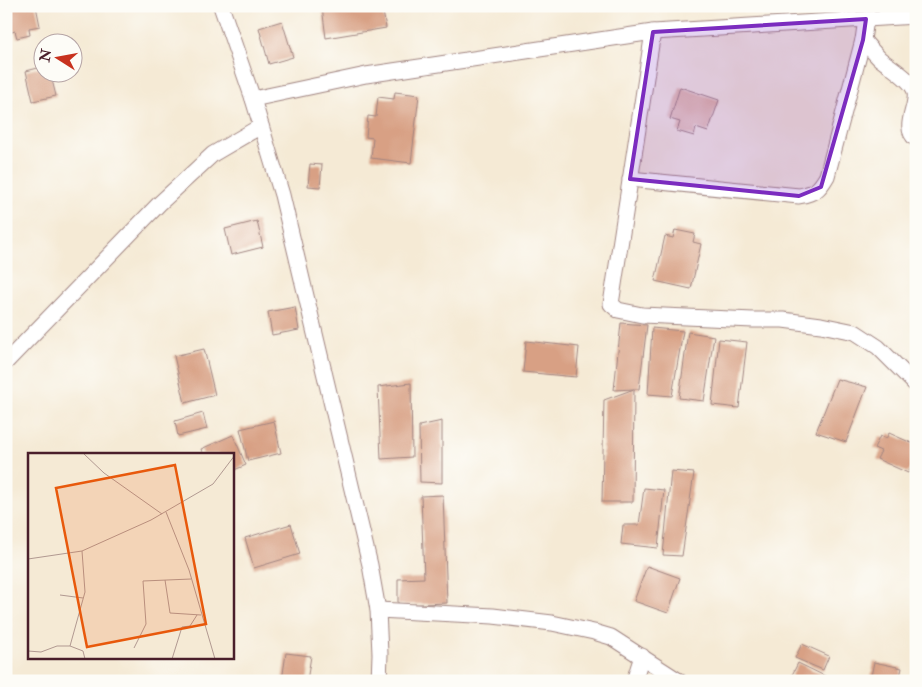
<svg xmlns="http://www.w3.org/2000/svg" width="922" height="687" font-family="'IM FELL Double Pica',serif">
<style>
.building{fill:#d8a084}
.lines{fill:none;stroke-linecap:round;stroke-linejoin:round}
.street-casing{stroke:#a08480;stroke-width:17}
.street{stroke:#fff;stroke-width:15}
.marked{fill:#7b2cbf;fill-opacity:0.2;stroke:#7b2cbf;stroke-width:4;stroke-linejoin:round}
.inset-road{fill:none;stroke:#b19991;stroke-width:1}
.view{fill:#e8590c;fill-opacity:0.15;stroke:#e8590c;stroke-width:2.5}
.inset-edge{fill:none;stroke:#4a1f2b;stroke-width:2.5}
</style>
<rect width="100%" height="100%" fill="#fdfcf7"/>
<filter id="ink" filterUnits="userSpaceOnUse"><feTurbulence type="fractalNoise" baseFrequency=".02" numOctaves="2"/><feDisplacementMap in="SourceGraphic" scale="10" xChannelSelector="R" yChannelSelector="G"/><feConvolveMatrix kernelMatrix="1 2 1 2 8 2 1 2 1" color-interpolation-filters="sRGB"/></filter>
<filter id="wash" filterUnits="userSpaceOnUse"><feTurbulence type="fractalNoise" baseFrequency=".0096" numOctaves="4" result="noise"/><feDisplacementMap in="SourceGraphic" scale="20" xChannelSelector="R" yChannelSelector="G"/><feGaussianBlur stdDeviation="1.12" result="paint"/><feColorMatrix in="noise" values="0 0 0 0 0 0 0 0 0 0 0 0 0 0 0 0 0 1.4 0 .05"/><feComposite in="paint" operator="in"/></filter>
<g filter="url(#wash)">
<rect width="100%" height="100%" fill="#f5ead5"/>
<g id="blocks">
<g class="building">
<polygon points="6,6 36,6 40,26 29,28 30,35 17,38 15,31 6,34"/>
<polygon points="382,6 386,28 326,38 322,7"/>
<polygon points="282,21 293,57 269,64 259,28"/>
<polygon points="42,67 42,72 50,72 56,96 33,101 26,71"/>
<polygon points="680,87 719,100 708,132 696,128 694,136 677,131 680,122 670,119"/>
<polygon points="395,92 419,95 411,163 371,158 373,138 366,137 368,116 376,117 378,97 394,99"/>
<polygon points="310,164 322,165 320,187 308,186"/>
<polygon points="257,221 263,247 231,255 225,229"/>
<polygon points="675,230 695,234 693,242 701,244 691,289 655,281 665,236 673,238"/>
<polygon points="295,307 299,330 272,335 268,312"/>
<polygon points="621,323 647,325 639,389 634,389 633,502 602,502 604,400 634,389 614,390"/>
<polygon points="652,328 683,331 672,396 648,394"/>
<polygon points="688,332 714,336 704,401 679,398"/>
<polygon points="719,339 747,342 739,408 712,405"/>
<polygon points="526,341 579,347 576,377 523,372"/>
<polygon points="204,349 215,395 185,403 174,356"/>
<polygon points="837,379 867,387 846,442 816,432"/>
<polygon points="411,383 412,457 381,459 378,387"/>
<polygon points="203,413 207,429 178,436 175,421"/>
<polygon points="274,421 281,453 248,461 240,429"/>
<polygon points="442,421 442,483 420,482 419,426"/>
<polygon points="889,433 916,445 916,456 908,473 877,459 881,451 874,448 880,436 886,439"/>
<polygon points="233,435 246,465 232,471 232,454 203,454 201,449"/>
<polygon points="671,471 694,473 682,556 663,555"/>
<polygon points="644,488 664,490 658,548 621,544 623,525 639,525"/>
<polygon points="443,495 447,603 398,605 398,579 424,578 421,496"/>
<polygon points="291,524 300,554 254,568 245,538"/>
<polygon points="647,566 680,578 668,613 634,601"/>
<polygon points="802,644 829,656 823,670 795,658"/>
<polygon points="286,653 311,656 307,681 282,681"/>
<polygon points="874,662 902,668 899,681 870,681"/>
<polygon points="798,663 831,679 830,681 789,681"/>
</g>
</g>
</g>
<g filter="url(#ink)">
<use href="#blocks" fill-opacity="0" stroke="#a08480" stroke-width="1"/>
<g class="lines">
<g class="street-casing">
<g id="street">
<polyline points="221,6 253,99 282,195 370,565 378,610 380,654 379,681"/>
<polyline points="653,32 611,304 618,310 642,315 753,320 783,320 821,325 855,332 878,347 916,385"/>
<path d="M863 40C868 46 873 52 879 58 888 66 912 79 915 92 918 107 901 127 916 139"/>
<polyline points="253,99 366,75 653,32 916,16"/>
<path d="M630 179 799 196C815 193 819 190 827 176L863 40 866 19"/>
<polyline points="6,362 159,204 213,154 261,126"/>
<polyline points="378,610 493,616 552,623 594,632 611,637 679,681"/>
<polyline points="634,681 642,656"/>
</g>
</g>
<use href="#street" class="street"/>
</g>
</g>
<path class="marked" d="M866 19 863 40 821 187 799 196 630 179 653 32Z"/>
<g transform="translate(28 453)">
<rect width="206" height="206" fill="#f5ead5"/>
<path class="inset-road" d="M56 1 76 20 134 61M138 59 161 117 187 206M0 106 54 98 123 67 185 31 207 2M137 127 142 160 173 162M32 142 55 145M42 193 57 139 54 98M106 195 118 171 115 128 163 126M0 198 13 199 29 193H42L55 198 57 206M144 206 154 174 162 173 169 162"/>
<path class="view" d="M147 12 178 171 59 194 28 35Z"/>
<rect width="206" height="206" class="inset-edge"/>
</g>
<rect width="922" height="687" fill="none" stroke="#fdfcf7" stroke-width="25"/>
<g transform="translate(58 58) rotate(281)"><circle r="24" fill="#fdfcf7" stroke="#b5a4a5"/>
<path d="M0-4L9 19L0 12L-9 19Z" fill="#c8321e"/>
<text y="-8" font-size="14" font-weight="bold" text-anchor="middle" fill="#4a1f2b">N</text>
</g>
</svg>
